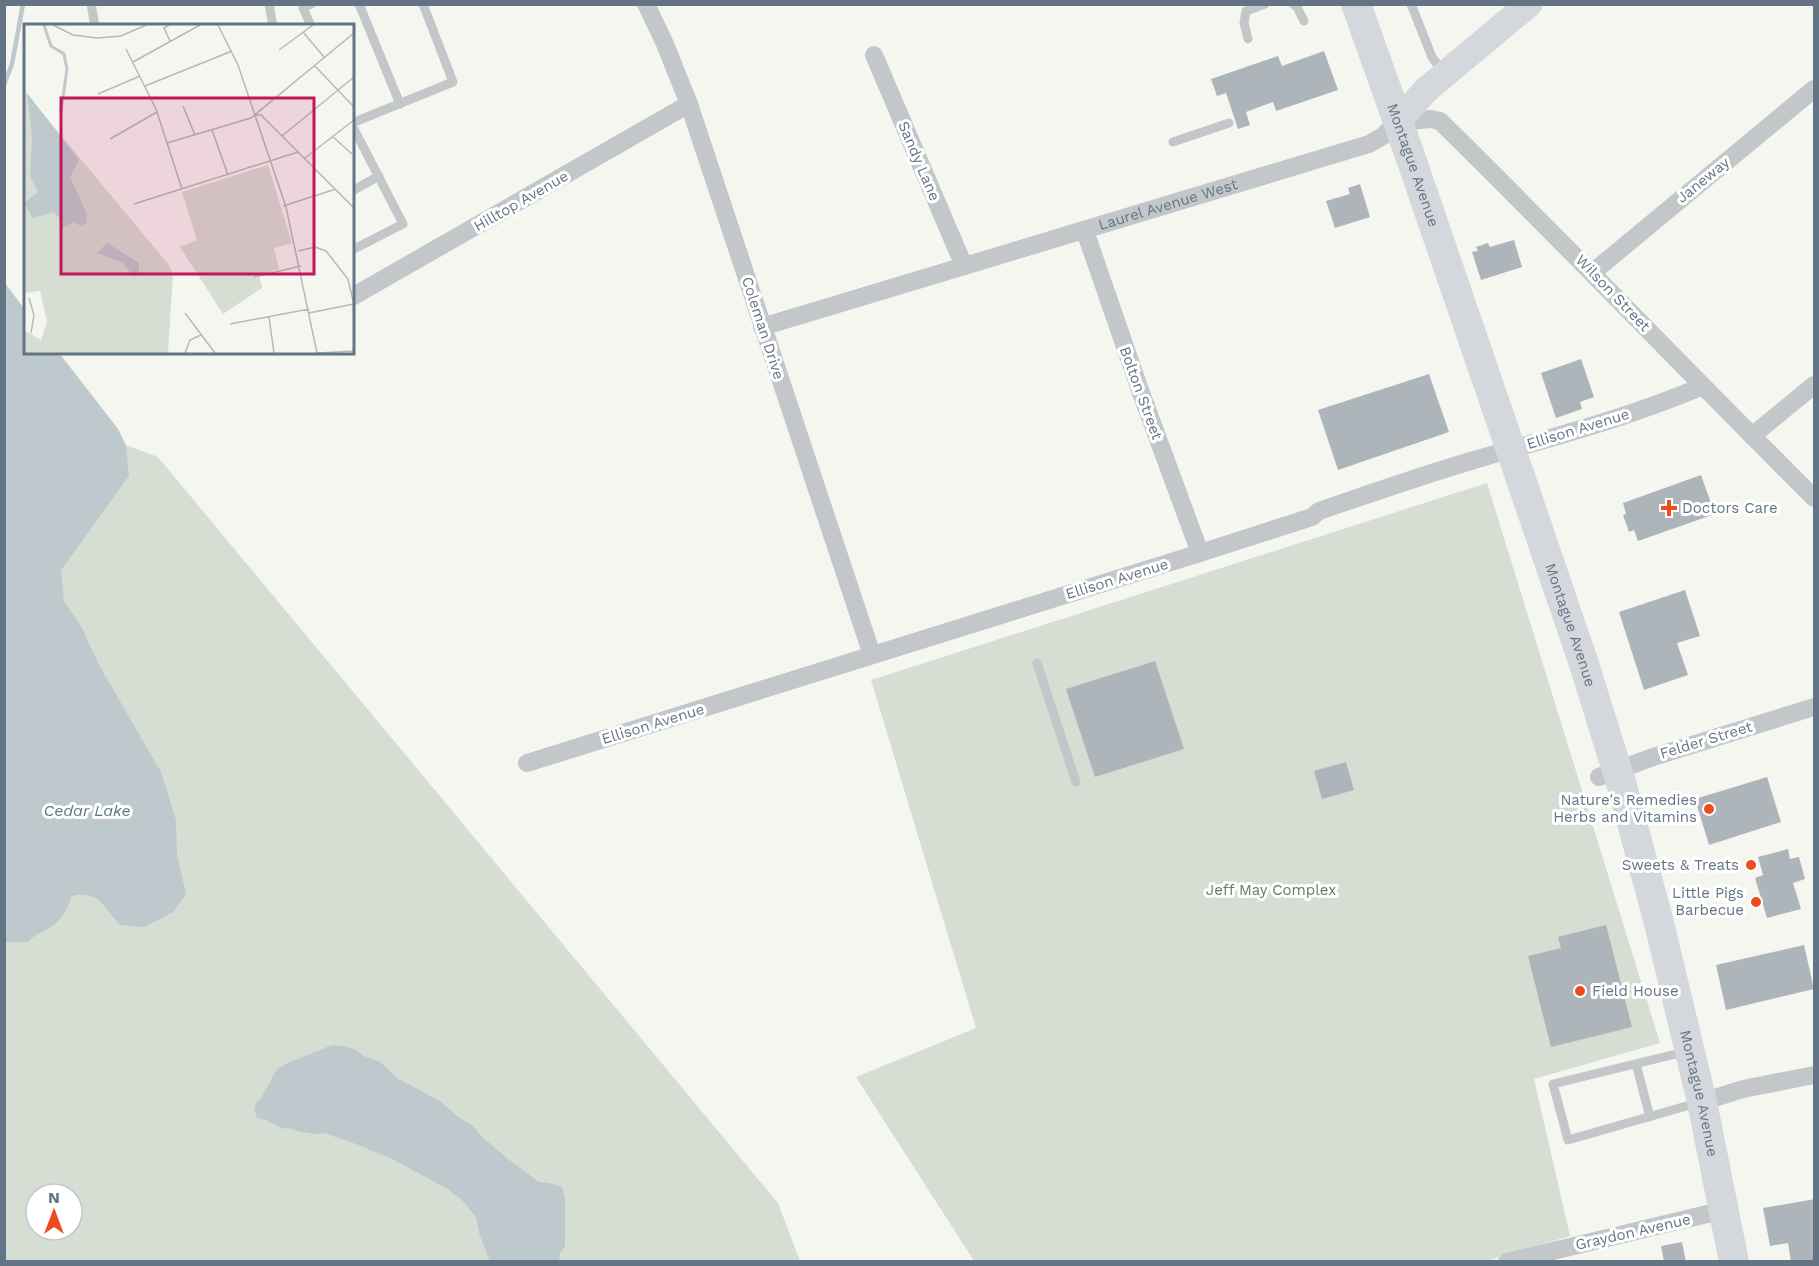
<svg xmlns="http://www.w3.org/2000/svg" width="1819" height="1266" font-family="'Work Sans',sans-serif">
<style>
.green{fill:#d6ddd2;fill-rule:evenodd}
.water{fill:#bec9ce}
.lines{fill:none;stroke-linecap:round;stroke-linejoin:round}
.stream{stroke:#bec9ce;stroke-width:4.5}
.building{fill:#adb5ba}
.lane{stroke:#c3c7ca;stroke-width:9}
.street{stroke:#c3c7ca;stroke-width:18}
.secondary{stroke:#d4d8dd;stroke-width:27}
.primary{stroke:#d4d8dd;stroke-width:30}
.poi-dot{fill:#eb4d1c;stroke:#fff;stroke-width:2}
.labels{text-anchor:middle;stroke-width:6;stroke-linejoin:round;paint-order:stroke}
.street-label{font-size:15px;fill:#637584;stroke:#fff}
.poi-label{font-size:15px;fill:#637584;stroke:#fff;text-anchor:end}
.park-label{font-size:15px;fill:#677b62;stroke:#fff}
.water-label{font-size:16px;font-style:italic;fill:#5f7781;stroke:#fff}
.inset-river{fill:none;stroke:#bec9ce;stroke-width:3}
.inset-road{fill:none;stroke:#b2babe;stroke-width:1.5}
.view{fill:#c2185b;fill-opacity:0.15;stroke:#c2185b;stroke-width:3}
.inset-edge{fill:none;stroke:#637584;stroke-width:3}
</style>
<rect width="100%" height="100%" fill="#f6f6f1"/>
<g class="green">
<path d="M4 283 25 310 26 352 59 353 118 429 126 445 158 457 778 1203 800 1261H5ZM36 1194H72V1230H36Z"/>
<polygon points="1487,483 1660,1043 1534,1079 1570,1236 1483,1262 974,1261 856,1077 976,1028 871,680"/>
</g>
<g class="water">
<path d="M5 283 25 310 26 352 59 353 118 429 126 446 129 476 61 570 64 601 82 628 99 665 161 772 176 820 177 855 186 894 173 912 144 927 120 925C103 907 100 890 72 896 67 910 62 920 49 928 41 933 34 935 28 942H4C4 924 8 904 4 887Z"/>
<polygon points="332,1045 343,1046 356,1050 364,1056 380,1062 397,1078 440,1101 457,1116 473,1126 480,1135 508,1159 539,1182 549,1183 562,1187 565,1198 565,1246 560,1253 559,1261 490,1261 479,1233 476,1217 462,1200 446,1188 390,1158 356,1144 324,1133 315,1134 296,1131 292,1129 281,1128 266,1120 257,1118 254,1109 256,1103 260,1100 277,1069 288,1063"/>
</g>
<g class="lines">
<polyline class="stream" points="4,85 12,64 23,4"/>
</g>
<g class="building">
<polygon points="1324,51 1338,90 1276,111 1273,102 1246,112 1250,125 1238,129 1226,93 1217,96 1211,79 1278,56 1282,66"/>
<polygon points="1360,184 1370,217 1335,228 1326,201 1350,194 1348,188"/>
<polygon points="1514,240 1522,267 1481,280 1472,252 1478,251 1476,247 1488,243 1490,247"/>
<polygon points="1581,359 1594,397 1580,402 1582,409 1556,418 1541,373"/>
<polygon points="1429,374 1449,432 1338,470 1318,410"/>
<polygon points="1701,475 1715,514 1638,541 1634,530 1629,532 1623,515 1626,514 1623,503"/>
<polygon points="1685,590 1700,636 1677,643 1688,675 1644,690 1619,612"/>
<polygon points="1155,661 1184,749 1095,777 1066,689"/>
<polygon points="1346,762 1354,790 1322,799 1314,771"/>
<polygon points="1767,777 1781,822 1709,845 1695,799"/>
<polygon points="1788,849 1790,859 1799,857 1805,879 1793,883 1801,909 1767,918 1755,878 1763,875 1758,857"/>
<polygon points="1606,925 1632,1027 1551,1047 1528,956 1561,948 1558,937"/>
<polygon points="1804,945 1814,989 1726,1010 1716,965"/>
<polygon points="1815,1199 1815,1262 1791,1262 1788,1243 1770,1246 1763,1208"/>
<polygon points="1682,1242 1686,1262 1664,1262 1661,1246"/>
</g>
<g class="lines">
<g class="lane">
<polyline points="91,4 95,26"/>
<polyline points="269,4 273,26"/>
<polyline points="359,4 400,104"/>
<polyline points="1293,4 1297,7 1304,21"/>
<polyline points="1411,4 1432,57 1443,72"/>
<polyline points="311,26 303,8 311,4"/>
<polyline points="1248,39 1244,23 1246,11 1265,4"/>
<polyline points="352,123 453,82 423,4"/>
<polyline points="1173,142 1229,123"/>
<polyline points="352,191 379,176"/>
<polyline points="352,250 403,224 353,127"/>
<polyline points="1037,663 1076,782"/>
<polyline points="1684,1052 1553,1084 1568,1140 1697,1103"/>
<polyline points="1636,1064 1650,1117"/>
</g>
<g class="street">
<polyline points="646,4 665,44 689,104 872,655"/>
<polyline points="874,55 964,266"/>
<polyline points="1085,231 1140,390 1200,553"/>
<polyline points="1593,272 1814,89"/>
<polyline points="352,297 689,104"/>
<path id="s1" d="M762 327 1369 144 1383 136 1397 122 1431 119 1440 121C1566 245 1689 373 1814 498"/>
<polyline points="1752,436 1814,385"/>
<path d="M527 763 1200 553 1312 517 1319 511C1369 494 1420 476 1471 461 1549 438 1628 418 1703 386"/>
<polyline points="1599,777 1653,757 1814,707"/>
<polyline points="1702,1102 1743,1089 1814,1075"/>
<polyline points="1507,1262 1724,1210"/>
</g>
<polyline class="secondary" points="1397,122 1426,90 1529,4"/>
<path class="primary" id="s2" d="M1356 4 1407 147 1511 450 1583 661 1622 786 1658 919 1702 1102 1734 1262"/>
</g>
<g class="poi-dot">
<path d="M1666 499h6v6h6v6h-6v6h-6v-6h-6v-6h6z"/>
<circle cx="1709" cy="809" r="6"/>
<circle cx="1751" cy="865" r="6"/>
<circle cx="1756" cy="902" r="6"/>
<circle cx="1580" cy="991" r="6"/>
</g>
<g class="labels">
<g class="street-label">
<text transform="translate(919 161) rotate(67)" y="5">Sandy Lane</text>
<text dy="5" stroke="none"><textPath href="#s2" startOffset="171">Montague Avenue</textPath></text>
<text transform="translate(1703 180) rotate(-39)" y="5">Janeway</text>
<text transform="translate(521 201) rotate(-30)" y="5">Hilltop Avenue</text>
<text dy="5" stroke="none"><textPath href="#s1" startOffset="424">Laurel Avenue West</textPath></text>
<text transform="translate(1613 293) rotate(46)" y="5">Wilson Street</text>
<text transform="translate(763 328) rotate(72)" y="5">Coleman Drive</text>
<text transform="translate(1141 393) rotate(70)" y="5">Bolton Street</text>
<text transform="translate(1578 429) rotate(-17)" y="5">Ellison Avenue</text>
<text transform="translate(1117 579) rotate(-17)" y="5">Ellison Avenue</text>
<text dy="5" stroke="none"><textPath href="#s2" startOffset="657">Montague Avenue</textPath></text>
<text transform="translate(653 724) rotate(-17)" y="5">Ellison Avenue</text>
<text transform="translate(1706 740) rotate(-17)" y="5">Felder Street</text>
<text dy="5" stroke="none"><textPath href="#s2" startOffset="1143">Montague Avenue</textPath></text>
<text transform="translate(1633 1232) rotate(-13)" y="5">Graydon Avenue</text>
</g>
<g class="poi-label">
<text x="1682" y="513" text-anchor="start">Doctors Care</text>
<text x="1697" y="805">Nature's Remedies<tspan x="1697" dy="17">Herbs and Vitamins</tspan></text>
<text x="1739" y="870">Sweets &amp; Treats</text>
<text x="1744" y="898">Little Pigs<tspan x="1744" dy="17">Barbecue</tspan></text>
<text x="1592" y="996" text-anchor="start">Field House</text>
</g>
<g class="park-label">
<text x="1271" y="895">Jeff May Complex</text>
</g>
<g class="water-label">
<text x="87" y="816">Cedar Lake</text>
</g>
</g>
<g transform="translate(24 24)">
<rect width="330" height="330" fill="#f6f6f1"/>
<path d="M0 67 145 241 149 250 144 329H0V306L17 316 23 298 16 267 0 269ZM244 141 268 219 250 224 255 245 235 251 238 264 199 290 156 223 173 216 158 168Z" fill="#d6ddd2"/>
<path d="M3 69 55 136 46 153 62 188 63 198 57 202 49 198 38 205V197L29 188 9 194 0 179 14 168 6 152 8 114ZM83 219 115 239V250L110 253 99 239 73 229Z" fill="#bec9ce"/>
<path class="inset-river" d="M20 1 27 22 40 30 43 45 37 88"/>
<path class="inset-road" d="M29 1 49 11 73 14 97 12 122 1M145 1 140 4 146 17M194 1 214 41 262 183 293 329M279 8 300 33M102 25 132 85 158 165M255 26 289 1M109 38 176 1M290 41 330 83M121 62 208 27M74 70 116 52M159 82 171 111M231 91H237L330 184M188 106 204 151M258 112 330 53M308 112 328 130M86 115 133 88M143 119 227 94 330 9M281 134 330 96M110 180 274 128M259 182 312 165M274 227 291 223 302 227 324 255 330 281M230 253 277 242M5 274 10 291 7 309M161 289 191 329M285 289 330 280M245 293 250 329M206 300 285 285M161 329 166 316 177 311M294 329 330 327"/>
<path class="view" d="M37 74H290V250H37Z"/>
<rect width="330" height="330" class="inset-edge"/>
</g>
<rect width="1819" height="1266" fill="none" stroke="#637584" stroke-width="12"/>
<g transform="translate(54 1212)"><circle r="28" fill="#ffffff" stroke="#c1c8ce" stroke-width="1.5"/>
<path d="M0-4.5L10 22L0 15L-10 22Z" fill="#eb4d1c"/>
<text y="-9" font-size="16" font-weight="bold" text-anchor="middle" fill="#637584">N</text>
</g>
</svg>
